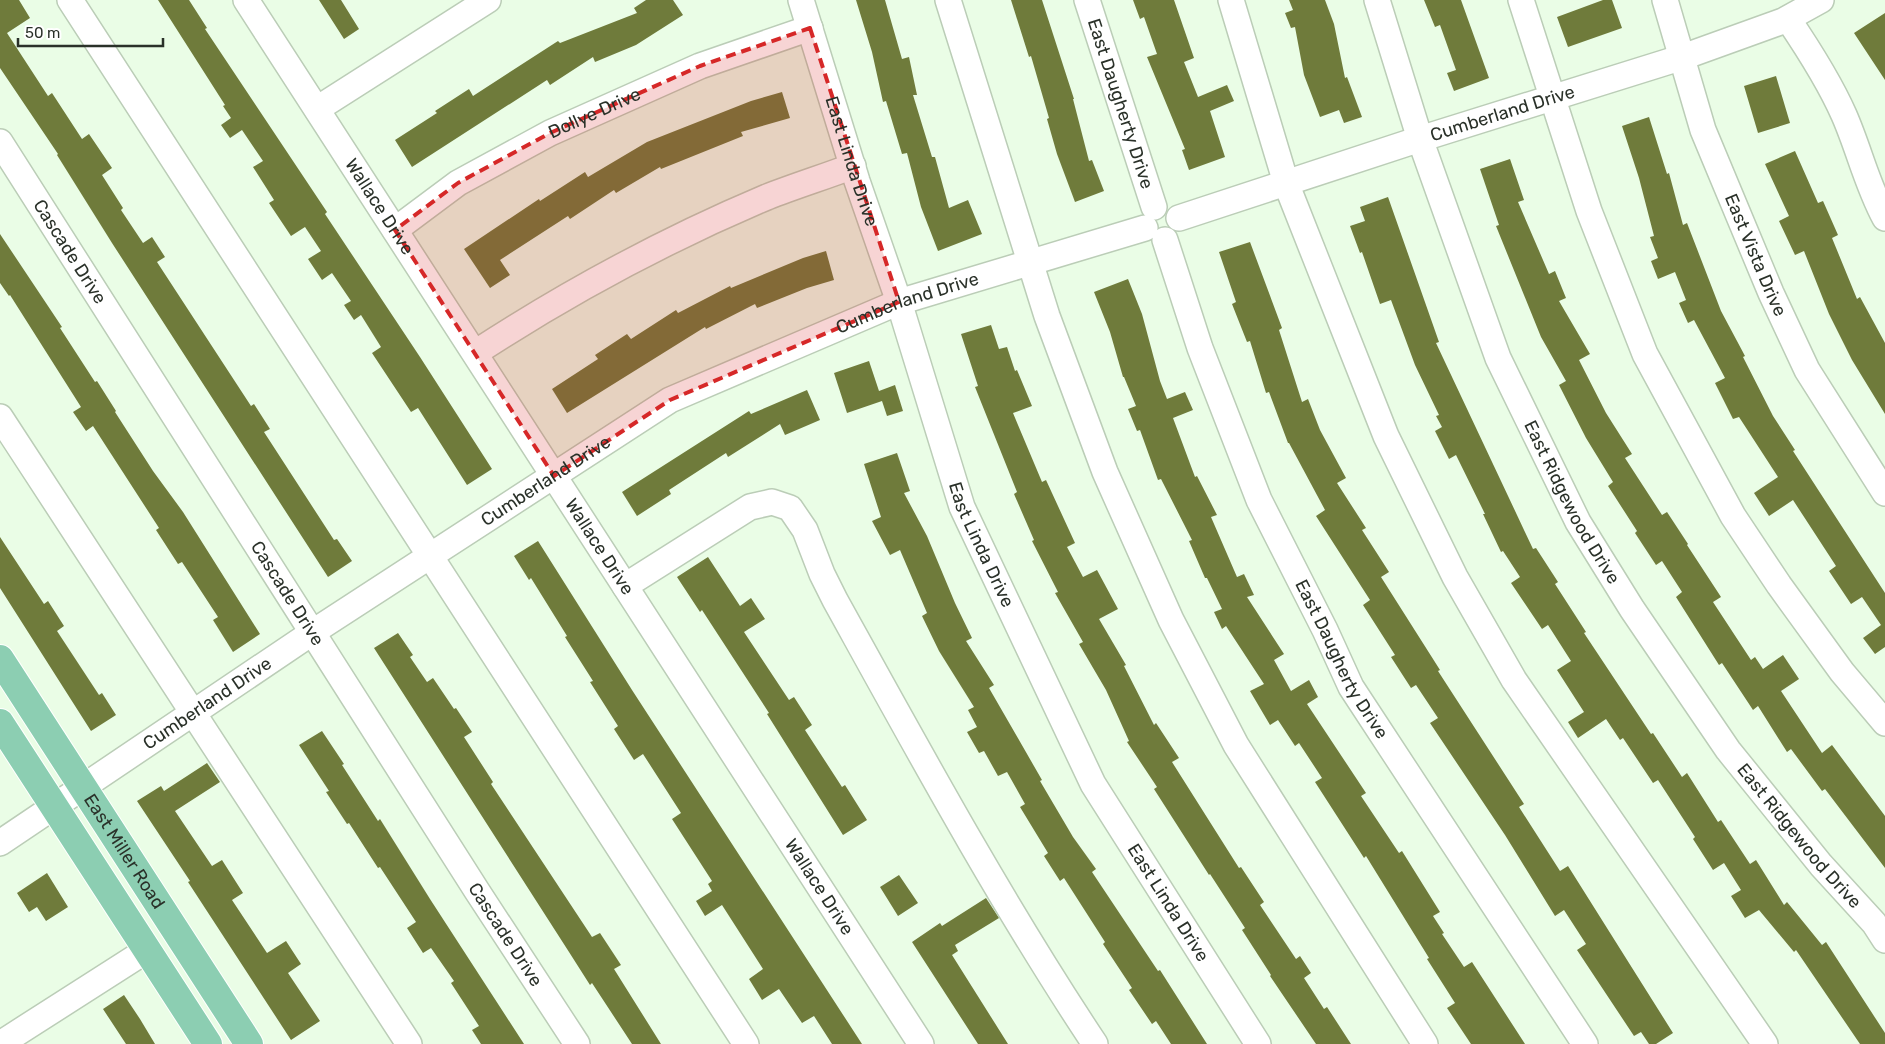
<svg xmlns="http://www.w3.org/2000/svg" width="1885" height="1044" font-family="Rubik,sans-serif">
  <rect width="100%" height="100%" fill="#eafde6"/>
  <!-- building -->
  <path fill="#6f7b3b" d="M 0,0 L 19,0 L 30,18 L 7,33 L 48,96 L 52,93 L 82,139 L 89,134 L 112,168 L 102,175 L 123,208 L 121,210 L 143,243 L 152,237 L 165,257 L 157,262 L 251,406 L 254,404 L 270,429 L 264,432 L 334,540 L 337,539 L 352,561 L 328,577 L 112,243 L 57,155 L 58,154 L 0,68 Z
    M 158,0 L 189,0 L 207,28 L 205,29 L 327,212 L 325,214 L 420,357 L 492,469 L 467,485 L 418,408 L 411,412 L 372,353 L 381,347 L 361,315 L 354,320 L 344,305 L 351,301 L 332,273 L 322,280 L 308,259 L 321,251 L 305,227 L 291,236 L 269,203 L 274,200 L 253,167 L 263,161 L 242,130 L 230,138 L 221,125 L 231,118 L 223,106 L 225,105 Z
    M 319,0 L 341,0 L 359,29 L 344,39 Z
    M 646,0 L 673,0 L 683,15 L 636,45 L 595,62 L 593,57 L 550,85 L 547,80 L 412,167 L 395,140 L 437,113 L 435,111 L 469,89 L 473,96 L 558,41 L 560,43 L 637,13 L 634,8 Z
    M 856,0 L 885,0 L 902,59 L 909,57 L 917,95 L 913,95 L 932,157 L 935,157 L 949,208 L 968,200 L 982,234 L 938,251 L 921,207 L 907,153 L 902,154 L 886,101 L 883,102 L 872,52 Z
    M 1011,0 L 1042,0 L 1074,99 L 1073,99 L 1089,161 L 1092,160 L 1104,191 L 1075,202 L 1057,154 L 1047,119 L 1049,118 L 1031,56 L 1029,57 Z
    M 1133,0 L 1174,0 L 1194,58 L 1184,62 L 1198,97 L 1227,85 L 1234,101 L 1210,111 L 1225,157 L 1189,170 L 1182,150 L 1185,149 L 1147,57 L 1157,54 L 1144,17 L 1140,19 Z
    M 1289,0 L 1325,0 L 1334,24 L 1345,78 L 1347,77 L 1362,117 L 1344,123 L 1339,110 L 1320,117 L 1304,75 L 1295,27 L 1291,28 L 1285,13 L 1293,10 Z
    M 1424,0 L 1461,0 L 1489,78 L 1454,91 L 1447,73 L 1456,70 L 1440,25 L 1435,27 Z
    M 1603,0 L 1612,0 L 1622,28 L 1568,47 L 1557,17 Z
    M 1885,13 L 1885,80 L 1854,33 Z
    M 1776,76 L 1790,123 L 1758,133 L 1744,86 Z
    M 782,92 L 790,118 L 741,132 L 743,136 L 661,169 L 660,167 L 616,193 L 614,190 L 570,219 L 568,216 L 500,260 L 510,275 L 490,288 L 464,249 L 539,199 L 540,201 L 585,172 L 588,177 L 647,142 L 751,101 Z
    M 1649,117 L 1667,174 L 1669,173 L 1683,225 L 1687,223 L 1721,311 L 1745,356 L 1743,357 L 1773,416 L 1795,450 L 1793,451 L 1885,593 L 1885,647 L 1875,654 L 1863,638 L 1881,625 L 1862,597 L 1851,604 L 1829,571 L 1836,566 L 1793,500 L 1769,516 L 1754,493 L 1778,477 L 1739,417 L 1733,419 L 1715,383 L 1725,378 L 1694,320 L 1688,323 L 1679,303 L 1686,300 L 1675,272 L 1658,279 L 1651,261 L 1658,258 L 1650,237 L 1654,236 L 1639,178 L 1622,126 Z
    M 1795,151 L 1818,203 L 1823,201 L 1838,235 L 1832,238 L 1857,299 L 1860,297 L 1885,343 L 1885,414 L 1852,360 L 1829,314 L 1804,251 L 1795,255 L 1779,221 L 1789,216 L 1765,164 Z
    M 1510,159 L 1524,200 L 1518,202 L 1549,274 L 1555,271 L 1566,298 L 1559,301 L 1590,354 L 1579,360 L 1606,413 L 1632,454 L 1625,458 L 1662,515 L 1667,512 L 1688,544 L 1687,545 L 1721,597 L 1713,602 L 1751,660 L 1755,657 L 1763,669 L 1783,655 L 1799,679 L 1781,691 L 1822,753 L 1832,745 L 1885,816 L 1885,868 L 1825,789 L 1822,791 L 1791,749 L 1787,752 L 1758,706 L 1753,710 L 1722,663 L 1719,665 L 1676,597 L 1682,592 L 1662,561 L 1656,565 L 1635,533 L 1637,531 L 1608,486 L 1613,482 L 1586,438 L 1559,385 L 1566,381 L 1541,337 L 1496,226 L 1499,225 L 1480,169 Z
    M 1388,197 L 1439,342 L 1436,343 L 1533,549 L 1536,548 L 1558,582 L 1555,584 L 1586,632 L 1584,633 L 1651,734 L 1653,733 L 1682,777 L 1687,773 L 1718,822 L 1721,820 L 1750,864 L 1756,860 L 1784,905 L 1787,902 L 1822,945 L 1826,942 L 1885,1033 L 1885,1044 L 1860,1044 L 1796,950 L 1794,952 L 1759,910 L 1745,918 L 1731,896 L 1741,890 L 1724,863 L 1713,870 L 1693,839 L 1695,837 L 1658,780 L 1653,783 L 1623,738 L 1620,740 L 1606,719 L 1578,738 L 1568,722 L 1584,712 L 1557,670 L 1571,661 L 1548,625 L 1542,629 L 1511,583 L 1520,577 L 1503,551 L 1501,552 L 1483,514 L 1485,514 L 1456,455 L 1449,459 L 1435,431 L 1442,427 L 1436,416 L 1439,415 L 1415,365 L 1391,300 L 1380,304 L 1362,252 L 1360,253 L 1350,226 L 1365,221 L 1360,207 Z
    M 0,234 L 62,327 L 60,328 L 95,382 L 97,381 L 116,411 L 115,412 L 153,471 L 183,512 L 260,634 L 233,652 L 213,620 L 218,617 L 182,562 L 178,564 L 156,530 L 159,528 L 93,426 L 86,431 L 73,412 L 81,407 L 10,295 L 9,296 L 0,283 Z
    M 1250,242 L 1282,328 L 1279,330 L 1302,402 L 1308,399 L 1320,430 L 1346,478 L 1337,483 L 1366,528 L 1362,530 L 1389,572 L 1381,577 L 1440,670 L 1438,671 L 1524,804 L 1519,807 L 1560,871 L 1568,866 L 1673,1033 L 1656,1044 L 1649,1044 L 1641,1032 L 1634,1036 L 1577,950 L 1586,944 L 1564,910 L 1555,916 L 1505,835 L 1430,723 L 1438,718 L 1416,685 L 1411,688 L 1391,657 L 1395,655 L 1363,605 L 1370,600 L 1316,516 L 1325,510 L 1289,443 L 1288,443 L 1269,392 L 1266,393 L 1250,341 L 1247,342 L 1232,304 L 1236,302 L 1219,252 Z
    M 826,251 L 834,280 L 807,288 L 757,308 L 755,304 L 706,329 L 705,327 L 567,413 L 552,389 L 598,359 L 595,355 L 627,334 L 631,339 L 676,310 L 678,313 L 730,286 L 731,288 L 803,258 Z
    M 1128,279 L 1142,314 L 1160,381 L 1167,399 L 1185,392 L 1193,410 L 1173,418 L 1195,477 L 1197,476 L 1217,515 L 1211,517 L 1237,577 L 1244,574 L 1254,595 L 1247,597 L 1284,654 L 1274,660 L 1291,691 L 1309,680 L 1318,697 L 1307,704 L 1366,793 L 1361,796 L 1399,853 L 1402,851 L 1440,912 L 1433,916 L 1444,933 L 1442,934 L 1464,967 L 1472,962 L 1525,1044 L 1471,1044 L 1447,1008 L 1455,1003 L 1427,959 L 1429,958 L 1366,856 L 1364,858 L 1315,782 L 1322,778 L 1299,743 L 1295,746 L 1278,720 L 1270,725 L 1250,691 L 1264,684 L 1226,626 L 1222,629 L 1214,612 L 1222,609 L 1207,578 L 1205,578 L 1189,541 L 1192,540 L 1161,479 L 1158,480 L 1140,430 L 1137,431 L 1128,409 L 1136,406 L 1124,377 L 1123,377 L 1110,332 L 1094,292 Z
    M 991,325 L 999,349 L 1007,347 L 1015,371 L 1017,370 L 1032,406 L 1013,413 L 1042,482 L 1046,480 L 1075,543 L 1067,547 L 1083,577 L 1097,570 L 1118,609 L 1099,619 L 1126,665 L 1124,666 L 1154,725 L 1156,723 L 1179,758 L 1172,762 L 1239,868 L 1241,867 L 1264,902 L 1260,905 L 1296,959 L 1300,956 L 1311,973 L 1304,978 L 1324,1009 L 1327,1007 L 1351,1044 L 1316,1044 L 1270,976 L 1271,975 L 1242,930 L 1245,928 L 1210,874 L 1209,875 L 1154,789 L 1157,787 L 1127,742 L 1129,741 L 1106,690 L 1079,644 L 1083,642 L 1055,593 L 1058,592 L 1032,541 L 1034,540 L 1014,494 L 1017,492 L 975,387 L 978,386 L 961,334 Z
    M 869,361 L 879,391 L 895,385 L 903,411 L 887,416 L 882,401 L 847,413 L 834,373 Z
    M 807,390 L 820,420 L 785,435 L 780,424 L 728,457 L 726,453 L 669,490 L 671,494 L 637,516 L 622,492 L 749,411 L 751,414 Z
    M 897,453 L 910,491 L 904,493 L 927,536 L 955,603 L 972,638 L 966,641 L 994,685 L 989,688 L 1042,780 L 1040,781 L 1073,837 L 1096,869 L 1092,872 L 1158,971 L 1160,970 L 1207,1044 L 1171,1044 L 1156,1021 L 1152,1024 L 1129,990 L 1132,988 L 1103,944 L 1105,942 L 1064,878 L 1060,881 L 1044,856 L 1048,853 L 1020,807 L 1025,804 L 1007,772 L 998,776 L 984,751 L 979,753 L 967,732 L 977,727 L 968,710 L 974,707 L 939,651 L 922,616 L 927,613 L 900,550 L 890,555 L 872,521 L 881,517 L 864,464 Z
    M 0,537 L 44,604 L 48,601 L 64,626 L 57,631 L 99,695 L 102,693 L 116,715 L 91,731 L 0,588 Z
    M 538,541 L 632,690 L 862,1044 L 832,1044 L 814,1016 L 802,1023 L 779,989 L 762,1000 L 749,979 L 763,969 L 722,905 L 705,916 L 696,901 L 712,891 L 708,884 L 712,881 L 672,819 L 681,813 L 643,754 L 634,760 L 614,729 L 618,726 L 590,682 L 593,681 L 565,637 L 567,636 L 531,578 L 529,580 L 514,556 Z
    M 708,557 L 740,606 L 751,598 L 765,619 L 744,632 L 789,700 L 794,697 L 812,725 L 805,730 L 842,787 L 845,785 L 867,820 L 843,835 L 767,714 L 769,713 L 702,610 L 700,612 L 677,577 Z
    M 398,633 L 413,655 L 410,657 L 427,682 L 433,678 L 454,709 L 456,708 L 472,732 L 464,737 L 493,782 L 491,784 L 592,937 L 600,933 L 621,965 L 614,969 L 661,1044 L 632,1044 L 592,983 L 590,985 L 569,952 L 374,648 Z
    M 322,731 L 344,764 L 342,765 L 378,821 L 380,819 L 430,899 L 524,1044 L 481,1044 L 472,1030 L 479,1026 L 451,983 L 454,981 L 431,948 L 423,953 L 407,928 L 416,922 L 380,867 L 378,868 L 349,823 L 347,824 L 326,792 L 329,791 L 299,745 Z
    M 207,763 L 220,782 L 175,811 L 212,866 L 222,860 L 243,893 L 232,900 L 267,953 L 286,941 L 301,964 L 288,973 L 320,1021 L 291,1040 L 188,882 L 190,881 L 137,801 L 161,786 L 164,791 Z
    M 47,873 L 68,907 L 46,921 L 37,907 L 29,912 L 17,893 Z
    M 899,875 L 918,903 L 898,916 L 880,887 Z
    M 986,898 L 999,918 L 955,945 L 958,951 L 952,955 L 1008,1044 L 978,1044 L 912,942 L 940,923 L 942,926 Z
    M 124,995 L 140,1019 L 155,1044 L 126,1044 L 103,1009 Z"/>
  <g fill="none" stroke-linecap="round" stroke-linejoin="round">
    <!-- minor casing -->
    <g stroke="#bbcdb7" stroke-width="28">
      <g id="minor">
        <path d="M 70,0 L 746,1044"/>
        <path id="s1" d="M 246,0 L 921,1044"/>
        <path id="s2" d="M 801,0 L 857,181 L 899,302 L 962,507 L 1093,784 L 1258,1044"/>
        <path d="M 948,0 L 1047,316 L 1105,472 L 1171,620 L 1236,745 L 1425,1044"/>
        <path id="s3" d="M 1087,0 L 1154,207"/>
        <path d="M 1231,0 L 1286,183 L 1386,436 L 1455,577 L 1514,680 L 1765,1044"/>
        <path id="s4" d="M 1377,0 L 1420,139 L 1498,358 L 1578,522 L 1632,609 L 1728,750 L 1821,865 L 1874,923 L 1885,940"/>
        <path d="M 1521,0 L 1589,211 L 1645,354 L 1733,516 L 1779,585 L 1842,672 L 1885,723"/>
        <path id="s5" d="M 1665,0 L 1703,130 L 1771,293 L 1807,370 L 1885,493"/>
        <path d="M 1788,19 C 1809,50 1829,81 1844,115 C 1859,149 1867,185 1885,218"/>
        <path d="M 317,109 L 488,0"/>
        <path id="s6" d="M 0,142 L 477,891 L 577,1044"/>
        <path id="s7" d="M 1179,218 L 1420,139 L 1683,57 L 1783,21 L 1821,0"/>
        <path id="s8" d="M 395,230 L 458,183 L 550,133 L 700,66 L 810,28"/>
        <path id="s9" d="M 1165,240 L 1200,348 L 1259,500 L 1325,630 L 1351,687 L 1585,1044"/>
        <path d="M 475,353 C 567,293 665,240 767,197 C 795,186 824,177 853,166"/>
        <path d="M 0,417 L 409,1044"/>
        <path d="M 625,586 L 750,507 L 772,502 L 790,508 L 805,530 L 822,574 L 835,600 C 918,750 1000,901 1095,1044"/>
        <path id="s10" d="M 0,843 L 313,632 L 670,400 L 899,302 L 1145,228"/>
        <path d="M 0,1044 L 147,950"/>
      </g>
    </g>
    <!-- major casing -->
    <g stroke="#fff" stroke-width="30">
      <g id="major">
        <path id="s11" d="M 0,659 L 249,1044"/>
        <path d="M 0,723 L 208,1044"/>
      </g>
    </g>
    <!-- minor -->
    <use href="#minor" stroke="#fff" stroke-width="25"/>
    <!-- major -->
    <use href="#major" stroke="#8cceb2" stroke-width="28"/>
  </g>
  <!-- marked area -->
  <path fill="#d62828" fill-opacity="0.2" stroke="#d62828" stroke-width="4" stroke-dasharray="10 6" stroke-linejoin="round" d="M 810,28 L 899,302 L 670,400 L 554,476 L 395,230 L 458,183 L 550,133 L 700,66 Z"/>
  <g text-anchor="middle" stroke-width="5" stroke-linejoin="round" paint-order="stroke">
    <!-- street labels -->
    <g font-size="18" fill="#2a3129" stroke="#fff">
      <text dy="6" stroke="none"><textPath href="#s3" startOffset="109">East Daugherty Drive</textPath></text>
      <text dy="6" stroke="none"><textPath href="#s8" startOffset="232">Dollye Drive</textPath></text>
      <text dy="6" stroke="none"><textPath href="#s7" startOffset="340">Cumberland Drive</textPath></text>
      <text dy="6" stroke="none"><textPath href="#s2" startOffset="169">East Linda Drive</textPath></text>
      <text dy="6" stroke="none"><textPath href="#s1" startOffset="246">Wallace Drive</textPath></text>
      <text dy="6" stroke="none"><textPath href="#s6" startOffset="130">Cascade Drive</textPath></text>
      <text dy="6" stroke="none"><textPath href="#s5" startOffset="271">East Vista Drive</textPath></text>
      <text dy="6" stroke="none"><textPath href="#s10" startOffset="1060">Cumberland Drive</textPath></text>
      <text dy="6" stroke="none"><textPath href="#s10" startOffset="655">Cumberland Drive</textPath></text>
      <text dy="6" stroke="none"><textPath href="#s4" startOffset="540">East Ridgewood Drive</textPath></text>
      <text dy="6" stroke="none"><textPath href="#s2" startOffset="574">East Linda Drive</textPath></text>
      <text dy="6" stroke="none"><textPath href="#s1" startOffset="651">Wallace Drive</textPath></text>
      <text dy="6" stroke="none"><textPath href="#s6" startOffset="535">Cascade Drive</textPath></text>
      <text dy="6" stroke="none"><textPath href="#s9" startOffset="456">East Daugherty Drive</textPath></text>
      <text dy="6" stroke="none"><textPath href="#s10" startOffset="250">Cumberland Drive</textPath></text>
      <text dy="6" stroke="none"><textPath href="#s4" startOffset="945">East Ridgewood Drive</textPath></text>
      <text dy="6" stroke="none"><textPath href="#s11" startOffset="229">East Miller Road</textPath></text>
      <text dy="6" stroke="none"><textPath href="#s1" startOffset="1056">Wallace Drive</textPath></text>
      <text dy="6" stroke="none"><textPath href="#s2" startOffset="979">East Linda Drive</textPath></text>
      <text dy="6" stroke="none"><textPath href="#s6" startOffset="940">Cascade Drive</textPath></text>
    </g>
  </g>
  <!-- scale -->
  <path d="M18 38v8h145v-8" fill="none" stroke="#2a3129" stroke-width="2.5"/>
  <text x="25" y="38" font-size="15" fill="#2a3129" stroke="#ffffff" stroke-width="4" paint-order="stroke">50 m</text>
</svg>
